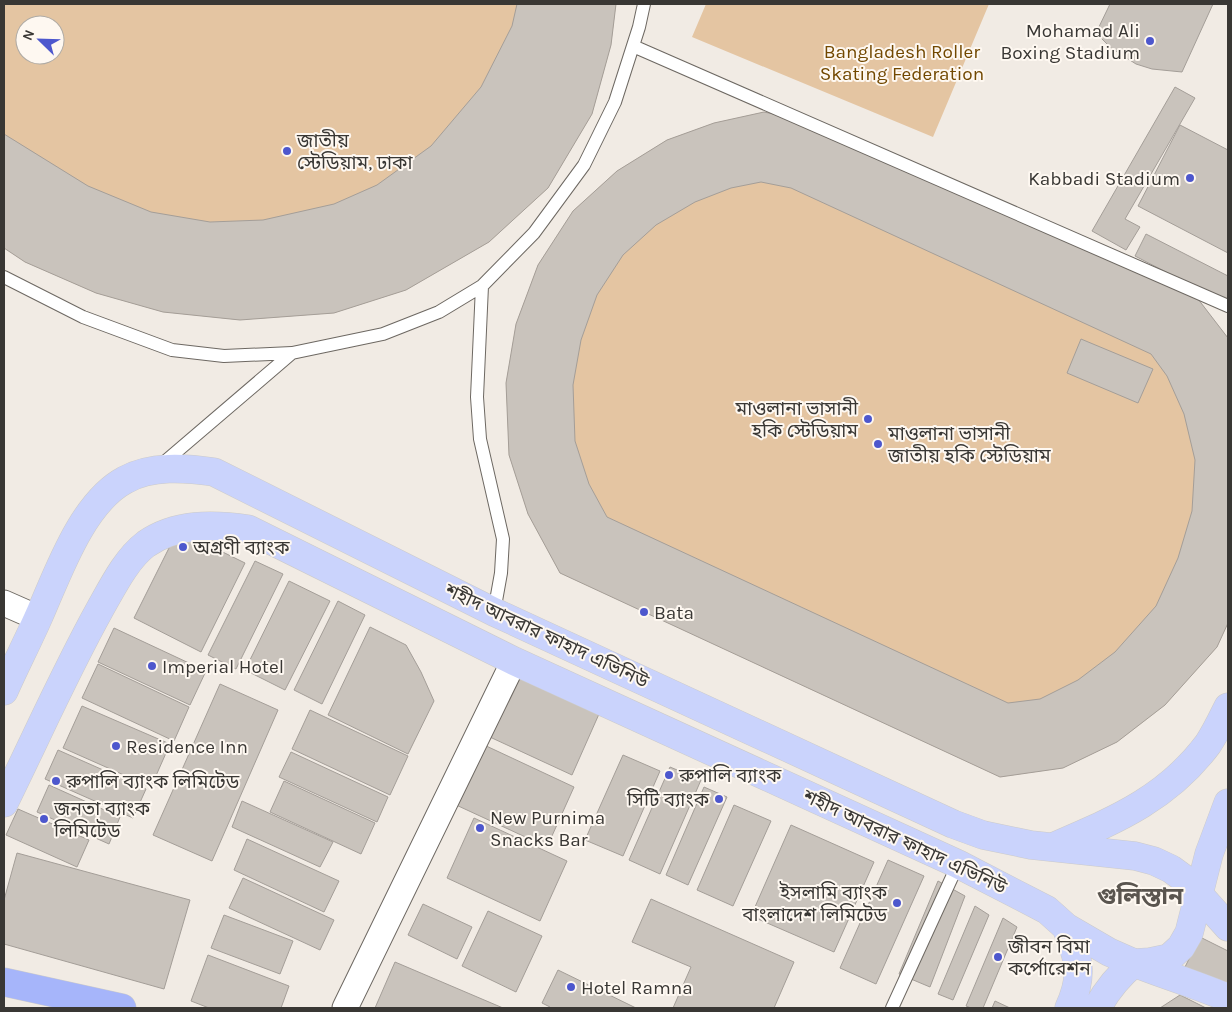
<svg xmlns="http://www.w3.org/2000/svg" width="1232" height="1012" font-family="Karla,'Noto Sans Bengali',sans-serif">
  <rect width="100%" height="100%" fill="#f1ebe4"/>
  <!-- green -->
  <path fill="#e4c5a2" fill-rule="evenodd" d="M 4,4 L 616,4 L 611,45 L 592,114 L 548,188 L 489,242 L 406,290 L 334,313 L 240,320 L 163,312 L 96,293 L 25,262 L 4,248 ZM 25,25 L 55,25 L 55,55 L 25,55 Z
    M 706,4 L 989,4 L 933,137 L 692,37 Z
    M 764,112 L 816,123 L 1198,300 L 1228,338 L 1228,623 L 1217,647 L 1165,705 L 1117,742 L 1063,768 L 1000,777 L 560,573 L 528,514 L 509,455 L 506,383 L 516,324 L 538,265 L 573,211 L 617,171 L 667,140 L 714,123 Z"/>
  <!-- building -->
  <path fill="#c9c3bc" stroke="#a49e98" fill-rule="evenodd" d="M 517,4 L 616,4 L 611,45 L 592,114 L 548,188 L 489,242 L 406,290 L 334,313 L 240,320 L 163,312 L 96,293 L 25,262 L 4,248 L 4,134 L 88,186 L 151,212 L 210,222 L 263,220 L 334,204 L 377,185 L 431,146 L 481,87 L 512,26 Z
    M 1110,4 L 1213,4 L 1182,72 L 1152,69 L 1136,64 L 1111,48 L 1096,33 Z
    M 1175,87 L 1195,98 L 1125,219 L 1140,227 L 1126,250 L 1092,231 Z
    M 764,112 L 816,123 L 1198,299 L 1228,338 L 1228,623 L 1217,647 L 1165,705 L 1117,742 L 1063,768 L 1000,777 L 560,573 L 528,514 L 509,455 L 506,383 L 516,324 L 538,265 L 573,211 L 617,171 L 667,140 L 714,123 ZM 761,182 L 791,188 L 1151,354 L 1167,376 L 1184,414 L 1195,460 L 1192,511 L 1178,558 L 1156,606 L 1115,652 L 1078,680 L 1040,699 L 1008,703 L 607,517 L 589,484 L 575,441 L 573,385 L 581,340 L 597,295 L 623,255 L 656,225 L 695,202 L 731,188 Z
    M 1180,125 L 1228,150 L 1228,253 L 1138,206 Z
    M 1146,234 L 1228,276 L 1228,304 L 1135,256 Z
    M 1081,339 L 1153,369 L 1138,403 L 1067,373 Z
    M 178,530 L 245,563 L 201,652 L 134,618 Z
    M 255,561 L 283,574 L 236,669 L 208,655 Z
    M 289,581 L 330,601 L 285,690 L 245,670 Z
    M 338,601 L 365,615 L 322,704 L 294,690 Z
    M 370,627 L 406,645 L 421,672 L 434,701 L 408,754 L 328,715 Z
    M 114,628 L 206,671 L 190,705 L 98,662 Z
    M 98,664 L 189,707 L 174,741 L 82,698 Z
    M 506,672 L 599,714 L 572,775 L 479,732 Z
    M 220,684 L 278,710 L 212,861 L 153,835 Z
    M 82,706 L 170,744 L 151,787 L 63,748 Z
    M 310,710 L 408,756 L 390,795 L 292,749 Z
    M 482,744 L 574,787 L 547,847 L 454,804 Z
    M 58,750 L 146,789 L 133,818 L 45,779 Z
    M 291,752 L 388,797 L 377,822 L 279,777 Z
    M 623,755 L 660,771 L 623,856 L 585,840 Z
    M 670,767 L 701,780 L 660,874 L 629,860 Z
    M 284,781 L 375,823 L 361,854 L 270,812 Z
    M 49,785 L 120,817 L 109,844 L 37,812 Z
    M 704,787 L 727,797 L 688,885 L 666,875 Z
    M 242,801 L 333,842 L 320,867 L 232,827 Z
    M 734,805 L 771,821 L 733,906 L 697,890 Z
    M 18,809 L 89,840 L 77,867 L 6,835 Z
    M 474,818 L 567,861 L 540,921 L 447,878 Z
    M 791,825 L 874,862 L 834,952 L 751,916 Z
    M 247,839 L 339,881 L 324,912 L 234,870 Z
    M 17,853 L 190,900 L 164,989 L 4,944 L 4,900 Z
    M 888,860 L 924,876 L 876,984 L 840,968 Z
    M 243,878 L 334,920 L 320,950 L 229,908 Z
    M 938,881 L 965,896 L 930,987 L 899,974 Z
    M 651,899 L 794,962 L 774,1008 L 673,1008 L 691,967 L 632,942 Z
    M 423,904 L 472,927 L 457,959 L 408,935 Z
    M 975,906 L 989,915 L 953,1000 L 938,994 Z
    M 488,911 L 542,936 L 516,992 L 462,966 Z
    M 224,915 L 293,941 L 280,974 L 211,948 Z
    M 1003,918 L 1017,927 L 983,1008 L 971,1008 L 966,1006 Z
    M 1200,937 L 1228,951 L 1228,988 L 1185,967 Z
    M 208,955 L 289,986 L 281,1008 L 209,1008 L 191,1001 Z
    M 395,962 L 503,1008 L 375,1008 Z
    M 558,970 L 636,1008 L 549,1008 L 550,1007 L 542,1003 Z
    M 1180,995 L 1206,1008 L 1160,1008 Z
    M 995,1001 L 1010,1008 L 992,1008 Z"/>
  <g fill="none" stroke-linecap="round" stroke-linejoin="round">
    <!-- lane casing -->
    <g stroke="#6d6862" stroke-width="14">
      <path id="lane" d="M 633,46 L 1228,306
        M 4,277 L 83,317 L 172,350 L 224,356 L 292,353
        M 482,286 L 477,397 L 480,439 L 503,539 L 501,573 L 494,612
        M 161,465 L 292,353 L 383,334 L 439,312 L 482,286 L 534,233 L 584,165 L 615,102 L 639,27 L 644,4
        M 892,1008 L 958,864"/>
    </g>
    <!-- street casing -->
    <g stroke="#6d6862" stroke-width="27">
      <path id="street" d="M 4,603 L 38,618
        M 345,1008 L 514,661"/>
    </g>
    <!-- primary casing -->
    <g stroke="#cccbca" stroke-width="29">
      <path id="primary" d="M 4,691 C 15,666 28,641 39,616 C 58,573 82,503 125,480 C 151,465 186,468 214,472 L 494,612 L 953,824 L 983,835 L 1031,845 L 1135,856 L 1154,861 L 1171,869 L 1186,880 L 1228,927
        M 4,803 C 36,738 65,672 100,609 C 112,588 126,559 146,544 C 176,523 213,524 248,529 L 514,661 L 958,864 L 1047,910 L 1066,927 L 1109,952 L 1134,963 L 1150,962 L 1169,958 L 1181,947 L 1189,933 L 1209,854 L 1228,803
        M 1055,846 C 1115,820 1167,799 1208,744 C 1216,732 1222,719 1228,707
        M 1066,927 C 1079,960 1084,975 1069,1008
        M 1097,1008 C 1107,990 1118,976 1134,963 C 1165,975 1197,985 1228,998"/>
    </g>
    <!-- highway casing -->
    <g stroke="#cccbca" stroke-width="29">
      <path id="highway" d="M 4,982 L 122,1008"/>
    </g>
    <!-- lane -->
    <use href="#lane" stroke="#fff" stroke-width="12"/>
    <!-- street -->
    <use href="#street" stroke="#fff" stroke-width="25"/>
    <!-- primary -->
    <use href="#primary" stroke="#cad3fc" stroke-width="28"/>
    <!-- highway -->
    <use href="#highway" stroke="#a6b5fa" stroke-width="28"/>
  </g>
  <!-- markers -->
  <g fill="#4d57cd" stroke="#fef8f1" stroke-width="2">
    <circle cx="1150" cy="41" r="5"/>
    <circle cx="287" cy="151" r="5"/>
    <circle cx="1190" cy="178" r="5"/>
    <circle cx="868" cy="419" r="5"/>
    <circle cx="878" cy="444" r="5"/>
    <circle cx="183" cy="547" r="5"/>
    <circle cx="644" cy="612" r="5"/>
    <circle cx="152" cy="666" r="5"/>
    <circle cx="116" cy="746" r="5"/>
    <circle cx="669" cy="775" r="5"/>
    <circle cx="56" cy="781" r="5"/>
    <circle cx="719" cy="799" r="5"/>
    <circle cx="44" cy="819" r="5"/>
    <circle cx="480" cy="828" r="5"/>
    <circle cx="897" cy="903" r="5"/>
    <circle cx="998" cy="957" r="5"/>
    <circle cx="571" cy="987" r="5"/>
  </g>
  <g text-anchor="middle" stroke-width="4" stroke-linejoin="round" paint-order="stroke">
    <!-- poi labels -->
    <g font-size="19" fill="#393734" stroke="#fef8f1" text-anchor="start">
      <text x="1140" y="37" text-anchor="end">Mohamad Ali<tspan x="1140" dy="22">Boxing Stadium</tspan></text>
      <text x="297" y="147">জাতীয়<tspan x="297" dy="22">স্টেডিয়াম, ঢাকা</tspan></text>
      <text x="1180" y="185" text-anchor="end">Kabbadi Stadium</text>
      <text x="858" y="415" text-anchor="end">মাওলানা ভাসানী<tspan x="858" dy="22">হকি স্টেডিয়াম</tspan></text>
      <text x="888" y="440">মাওলানা ভাসানী<tspan x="888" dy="22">জাতীয় হকি স্টেডিয়াম</tspan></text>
      <text x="193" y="554">অগ্রণী ব্যাংক</text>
      <text x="654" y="619">Bata</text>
      <text x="162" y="673">Imperial Hotel</text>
      <text x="126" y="753">Residence Inn</text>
      <text x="679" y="782">রুপালি ব্যাংক</text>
      <text x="66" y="788">রুপালি ব্যাংক লিমিটেড</text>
      <text x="709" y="806" text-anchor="end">সিটি ব্যাংক</text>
      <text x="54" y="815">জনতা ব্যাংক<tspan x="54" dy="22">লিমিটেড</tspan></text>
      <text x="490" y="824">New Purnima<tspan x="490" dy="22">Snacks Bar</tspan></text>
      <text x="887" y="899" text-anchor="end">ইসলামি ব্যাংক<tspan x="887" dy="22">বাংলাদেশ লিমিটেড</tspan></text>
      <text x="1008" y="953">জীবন বিমা<tspan x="1008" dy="22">কর্পোরেশন</tspan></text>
      <text x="581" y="994">Hotel Ramna</text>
    </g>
    <!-- park labels -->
    <g font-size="19" fill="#724800" stroke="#fef8f1">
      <text x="902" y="58">Bangladesh Roller<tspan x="902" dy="22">Skating Federation</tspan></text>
    </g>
    <!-- street labels -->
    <g font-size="19" fill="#393734" stroke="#fef8f1">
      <text transform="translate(547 635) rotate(25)" y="7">শহীদ আবরার ফাহাদ এভিনিউ</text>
      <text transform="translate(905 841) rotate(25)" y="7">শহীদ আবরার ফাহাদ এভিনিউ</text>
    </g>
    <!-- district labels -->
    <g font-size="24" font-weight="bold" fill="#5a554f" stroke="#fef8f1">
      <text x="1140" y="904">গুলিস্তান</text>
    </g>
  </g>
  <!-- border -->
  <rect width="1232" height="1012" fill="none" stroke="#393734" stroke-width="10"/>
  <!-- north arrow -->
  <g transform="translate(40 40) rotate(293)"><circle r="24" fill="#fef8f1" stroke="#afaba5"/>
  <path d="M0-4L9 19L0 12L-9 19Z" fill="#4d57cd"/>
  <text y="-8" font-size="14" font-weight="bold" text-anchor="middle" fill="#393734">N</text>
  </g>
</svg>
